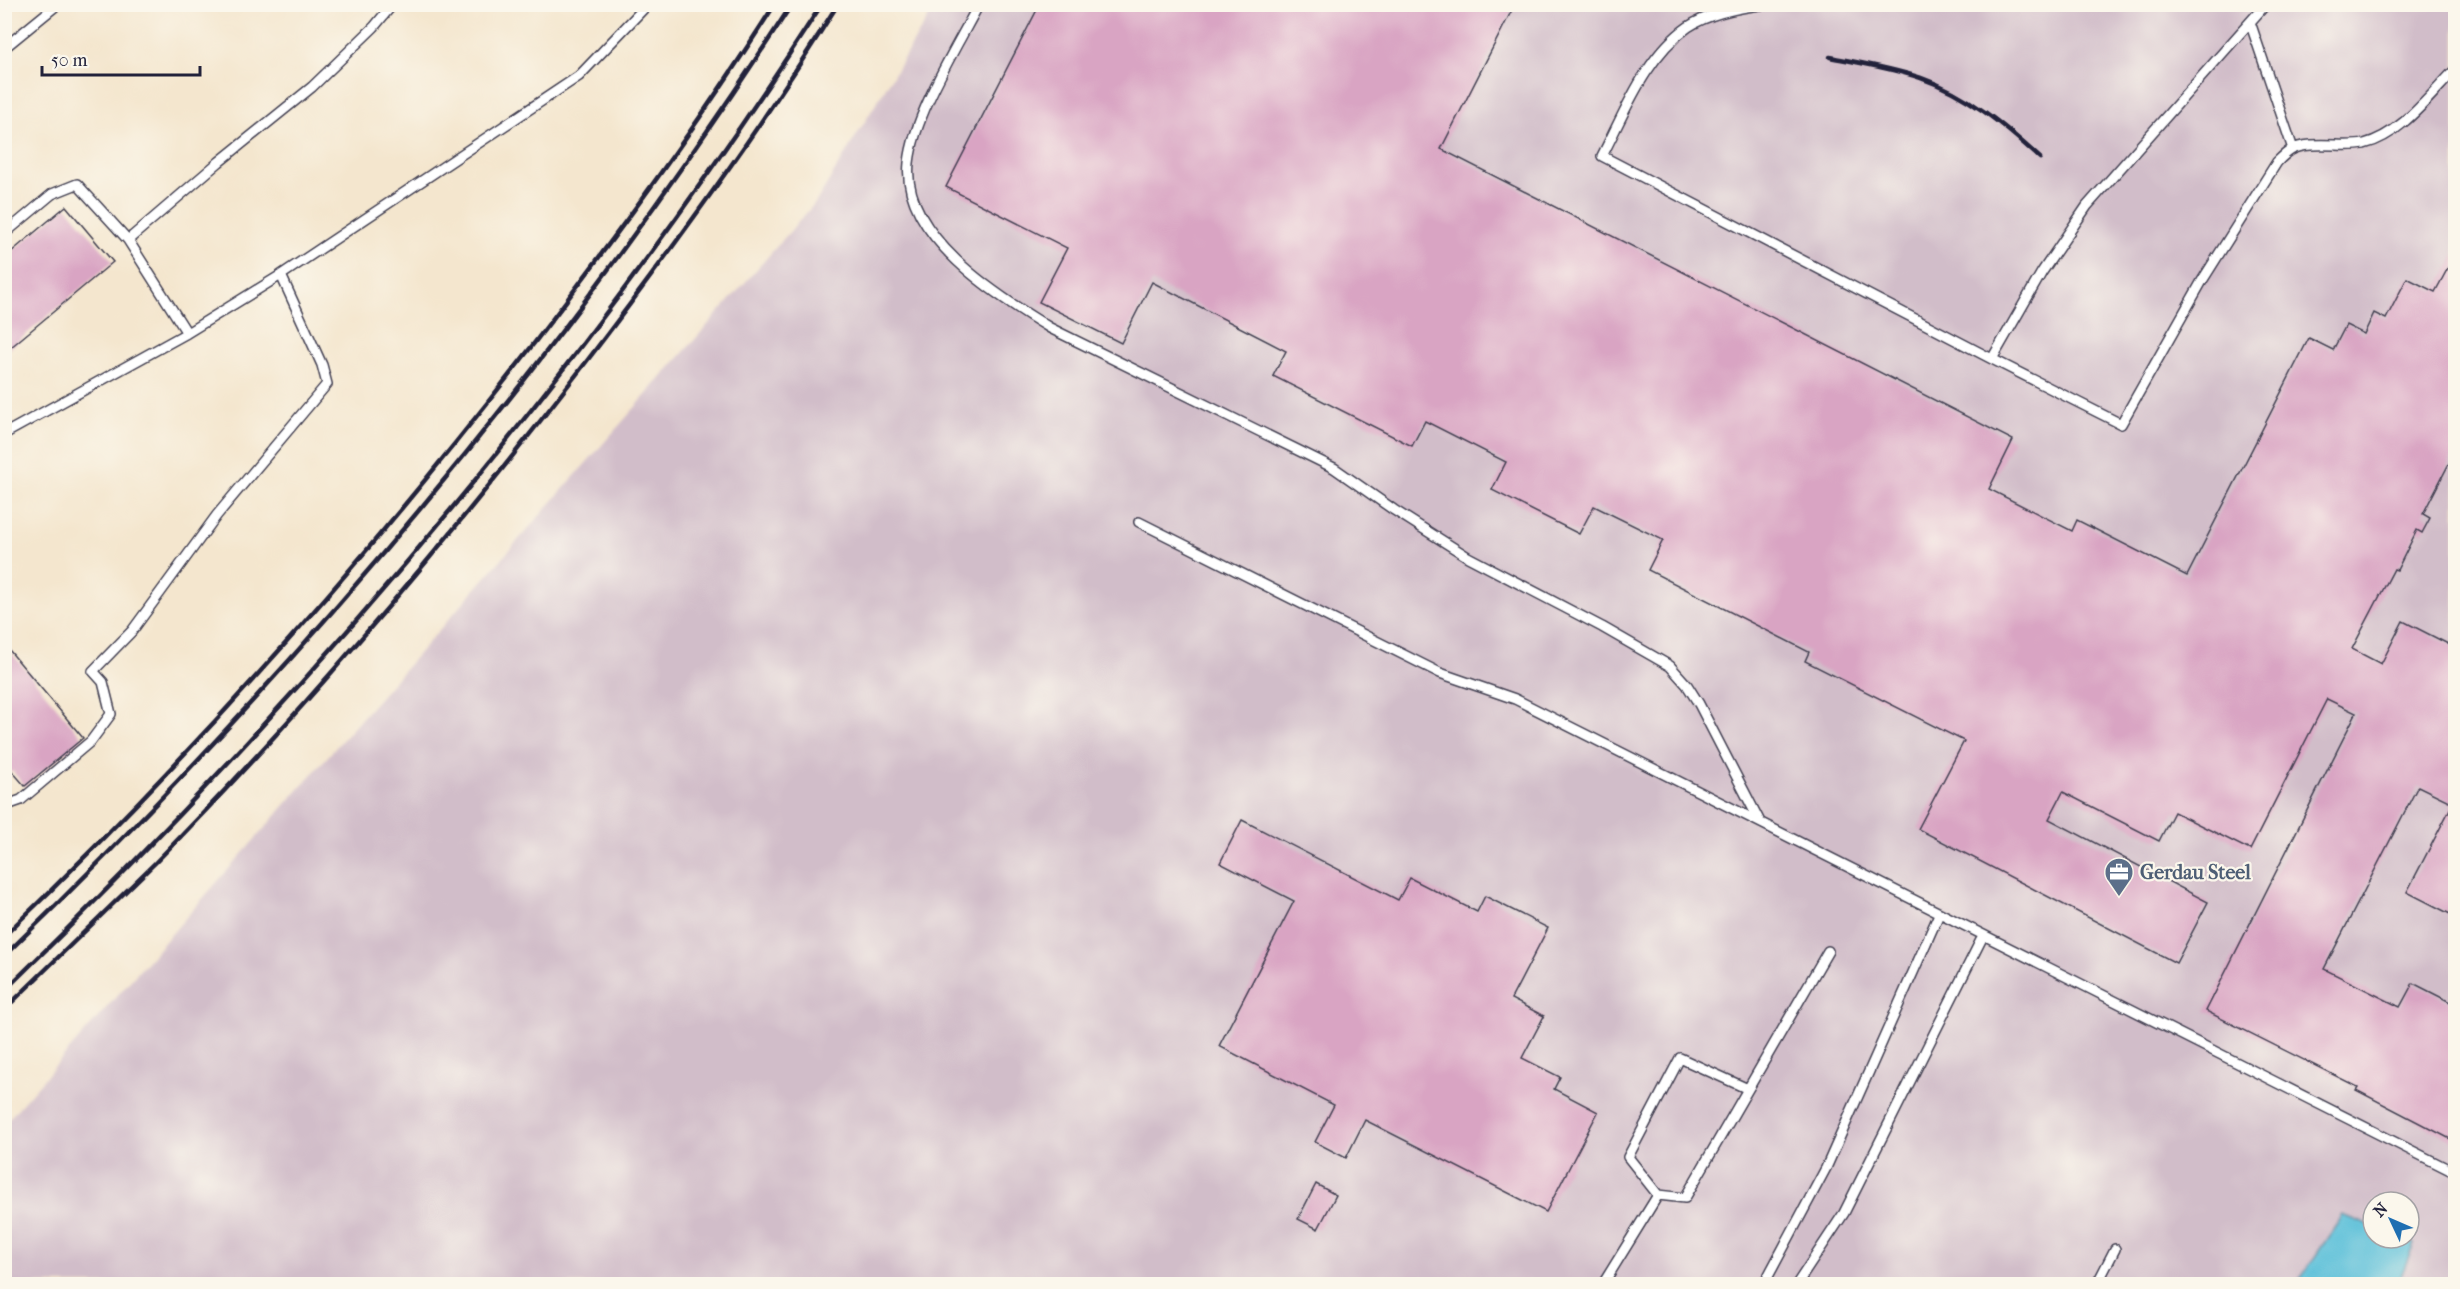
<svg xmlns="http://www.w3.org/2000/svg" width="2460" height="1289" font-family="'IM FELL French Canon',serif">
  <rect width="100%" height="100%" fill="#fbf7ec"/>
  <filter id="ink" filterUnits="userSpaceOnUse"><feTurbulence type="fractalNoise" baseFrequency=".0167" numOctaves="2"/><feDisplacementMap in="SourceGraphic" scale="12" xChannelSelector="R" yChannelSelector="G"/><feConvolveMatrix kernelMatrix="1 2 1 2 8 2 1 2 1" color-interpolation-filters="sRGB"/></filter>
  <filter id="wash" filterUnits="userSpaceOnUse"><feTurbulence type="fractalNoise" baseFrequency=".008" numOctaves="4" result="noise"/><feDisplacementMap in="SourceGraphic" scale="24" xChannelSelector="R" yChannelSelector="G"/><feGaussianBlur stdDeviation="1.35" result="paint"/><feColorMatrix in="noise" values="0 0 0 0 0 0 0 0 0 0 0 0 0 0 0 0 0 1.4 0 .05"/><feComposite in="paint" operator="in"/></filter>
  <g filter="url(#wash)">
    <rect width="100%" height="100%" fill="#f4e6ce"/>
    <!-- industrial -->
    <path fill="#d1bdc9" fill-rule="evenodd" d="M 936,5 L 2455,5 L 2455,1284 L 5,1284 L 5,1123 L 816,202 ZM 2373,1202 L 2409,1202 L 2409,1238 L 2373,1238 Z"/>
    <!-- water -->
    <path fill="#5bc0d9" stroke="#3e718a" stroke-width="1.5" d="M 2343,1215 L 2373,1227 L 2373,1238 L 2401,1238 L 2414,1243 L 2398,1284 L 2288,1284 L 2298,1282 Z"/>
    <g id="blocks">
      <!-- building -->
      <path fill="#d9a4c3" d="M 1040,4 L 1515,4 L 1441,149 L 2013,440 L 1989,489 L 2072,531 L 2077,520 L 2187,576 L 2309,338 L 2333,350 L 2346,325 L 2364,334 L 2374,313 L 2386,319 L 2407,278 L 2435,292 L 2456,253 L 2456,450 L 2423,514 L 2430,518 L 2422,533 L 2417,530 L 2397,570 L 2394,569 L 2352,649 L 2381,664 L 2403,621 L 2456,648 L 2456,917 L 2407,892 L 2453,803 L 2418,786 L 2324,969 L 2400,1007 L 2413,983 L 2456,1005 L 2456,1142 L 2356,1090 L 2358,1087 L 2206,1011 L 2356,713 L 2327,699 L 2250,850 L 2174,812 L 2159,841 L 2063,792 L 2049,819 L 2208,902 L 2176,963 L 1918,829 L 1964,741 L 1805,661 L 1809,652 L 1648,570 L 1663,540 L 1594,506 L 1579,534 L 1492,490 L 1506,462 L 1425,421 L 1412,446 L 1273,376 L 1286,351 L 1152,282 L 1121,343 L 1039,302 L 1067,248 L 946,187 Z
        M 66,206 L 113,262 L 4,353 L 4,258 Z
        M 4,644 L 83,738 L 25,786 L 12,771 L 4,777 Z
        M 1242,820 L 1398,900 L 1410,878 L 1477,912 L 1485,896 L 1548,928 L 1511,999 L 1544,1016 L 1522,1058 L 1560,1077 L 1554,1089 L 1598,1112 L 1546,1212 L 1365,1120 L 1346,1158 L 1315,1142 L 1334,1105 L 1219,1046 L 1294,901 L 1220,863 Z
        M 1316,1184 L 1336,1195 L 1318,1229 L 1298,1219 Z"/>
    </g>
  </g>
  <g filter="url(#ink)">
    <use href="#blocks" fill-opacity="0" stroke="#423f51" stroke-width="1.5"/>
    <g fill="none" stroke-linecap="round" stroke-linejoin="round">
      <!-- service casing -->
      <g stroke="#423f51" stroke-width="12">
        <path id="service" d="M 979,4 C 956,48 914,115 909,163 C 901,235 997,296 1050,328 L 1334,468 L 1394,510 L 1468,557 L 1602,627 L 1670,666 L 1687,685 L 1699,704 L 1759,820
          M 1767,4 C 1741,7 1709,13 1688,27 C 1645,57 1625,112 1602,156 L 1992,359 L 2042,272 L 2087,206 L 2266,4
          M 2250,22 L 2293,149
          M 4,48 L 58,4
          M 4,234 L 52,194 L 77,184 L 128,240 L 187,333
          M 128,240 L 219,162 L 312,87 L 374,27 L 393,4
          M 1992,359 L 2121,424 L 2202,281 L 2277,162 C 2281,158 2286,153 2291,150 C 2308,140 2345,148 2364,144 C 2401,135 2430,95 2456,69
          M 4,434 L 187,333 L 281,275 L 579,76 L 648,4
          M 1139,522 L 1440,673 L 1515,699 L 2456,1173
          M 4,806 L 21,800 L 91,741 L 111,714 L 103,682 L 93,671 L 132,631 L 217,515 L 327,384 L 322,365 L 281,275
          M 1658,1195 L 1628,1157 L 1680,1058 L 1748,1089
          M 1603,1284 L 1658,1195 L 1685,1198 L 1828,951
          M 1764,1284 L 1826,1168 L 1939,914
          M 1797,1284 L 1844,1213 L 1983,936
          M 2097,1284 L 2115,1249"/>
      </g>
      <!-- service -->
      <use href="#service" stroke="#fff" stroke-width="9"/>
      <!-- rail -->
      <path stroke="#22223b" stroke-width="4.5" d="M 1830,57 C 1860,63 1891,68 1921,78 C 1967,94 2004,125 2040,158
        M 4,936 C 196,752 373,552 535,342 C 619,232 701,121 775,4
        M 4,956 C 301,669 568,351 792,4
        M 4,991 C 312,693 589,365 822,4
        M 4,1010 C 55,961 105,912 155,863 C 307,708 448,541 580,370 C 671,251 759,131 838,4"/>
    </g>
  </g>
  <!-- icons -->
  <defs>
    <g id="office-pin" transform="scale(1.5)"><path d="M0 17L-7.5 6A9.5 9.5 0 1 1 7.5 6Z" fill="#5c6f8a" stroke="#fbf7ec"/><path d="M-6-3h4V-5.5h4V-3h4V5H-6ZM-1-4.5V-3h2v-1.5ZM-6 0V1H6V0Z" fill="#fff"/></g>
  </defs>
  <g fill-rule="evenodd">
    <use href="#office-pin" x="2119" y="872"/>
  </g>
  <g text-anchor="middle" stroke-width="4.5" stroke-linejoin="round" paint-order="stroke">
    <!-- service labels -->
    <g font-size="20" font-weight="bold" fill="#4e5e75" stroke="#fbf7ec" text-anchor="start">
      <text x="2140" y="879">Gerdau Steel</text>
    </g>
  </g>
  <!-- margin -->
  <rect width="2460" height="1289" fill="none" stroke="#fbf7ec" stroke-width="24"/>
  <!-- north arrow -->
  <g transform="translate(2391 1220) rotate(314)"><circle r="28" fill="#fbf7ec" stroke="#a4a2a5" stroke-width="1.5"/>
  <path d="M0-4.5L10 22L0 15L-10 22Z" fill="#1f6fb2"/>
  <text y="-9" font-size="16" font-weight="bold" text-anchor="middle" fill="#22223b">N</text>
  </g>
  <!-- scale -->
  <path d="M42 66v9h158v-9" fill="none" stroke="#22223b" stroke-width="3"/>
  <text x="51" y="66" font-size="18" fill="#22223b" stroke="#fbf7ec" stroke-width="4.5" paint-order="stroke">50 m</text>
</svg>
